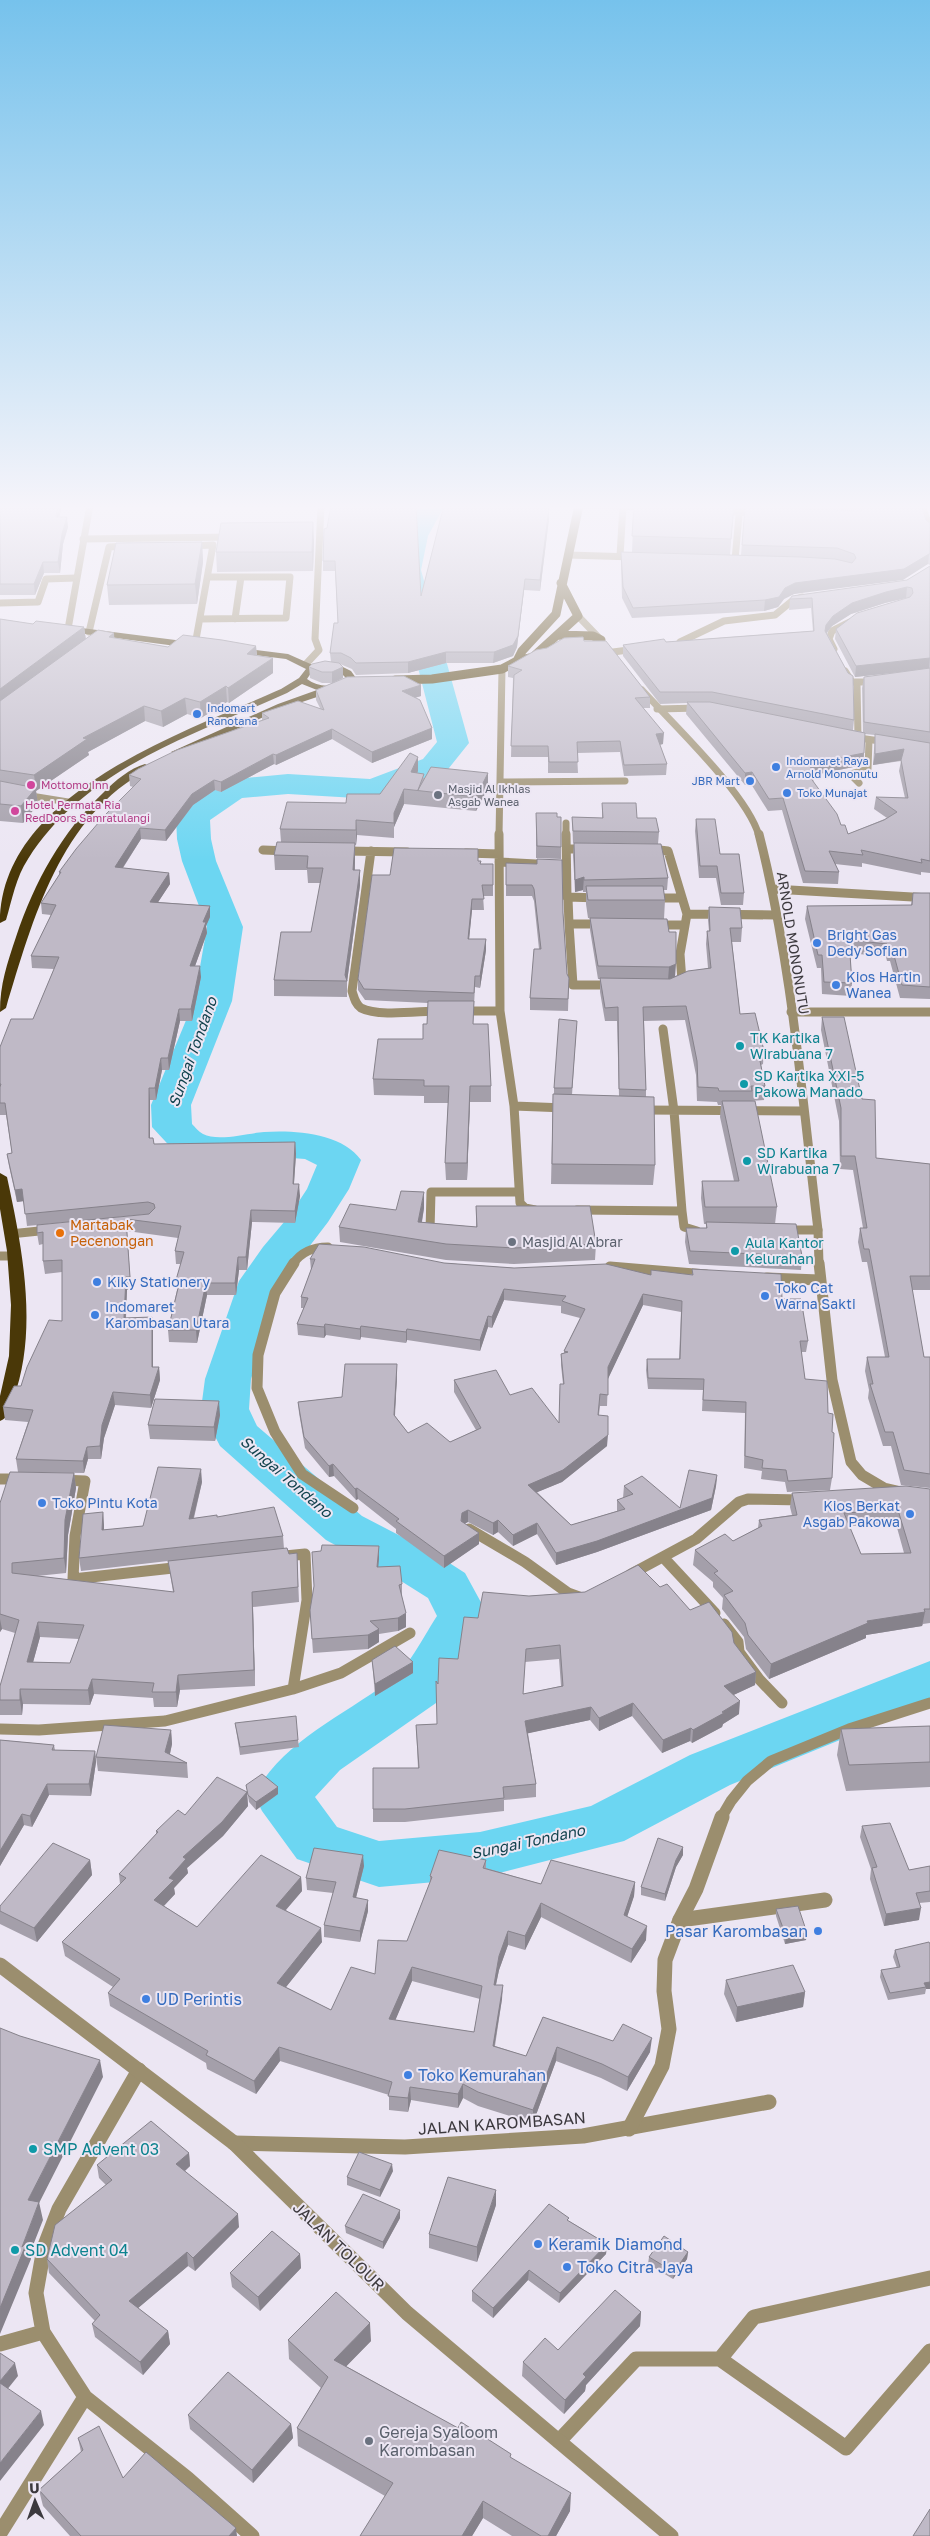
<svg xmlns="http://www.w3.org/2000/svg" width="930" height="2536" font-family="'Golos Text',sans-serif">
  <rect width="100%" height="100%" fill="#ece6f3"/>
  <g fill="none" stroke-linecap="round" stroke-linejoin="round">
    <!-- river -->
    <path fill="#6cd6f2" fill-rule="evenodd" d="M 419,505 L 445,505 L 428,536 L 421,570 L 469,743 L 445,773 L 373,799 L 288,794 L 242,798 L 210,820 L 211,839 L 216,861 L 243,927 L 232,1001 L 191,1105 L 192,1124 C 195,1127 199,1132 203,1134 C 218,1142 248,1133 264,1132 C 295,1130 342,1133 361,1160 L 349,1189 L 328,1222 L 283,1281 L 251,1379 L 249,1409 L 257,1426 L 362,1516 L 437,1555 L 465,1573 L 489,1617 L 436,1703 L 340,1770 L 315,1797 L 337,1827 L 379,1841 L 480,1832 L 591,1806 L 690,1755 L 930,1661 L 930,1703 L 730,1785 L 624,1841 L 480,1878 L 379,1887 L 297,1859 L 262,1811 L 254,1795 C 284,1739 348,1714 396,1676 C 408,1667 427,1631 437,1616 L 428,1598 L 401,1581 L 326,1540 L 220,1446 L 201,1409 L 205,1379 L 239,1281 L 263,1247 L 290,1215 L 307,1189 L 317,1165 L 305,1159 L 265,1156 L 227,1161 L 192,1158 L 178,1155 L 152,1127 L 151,1105 L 194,1001 L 207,927 L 182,861 L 177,839 L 176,816 L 181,809 L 222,782 L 234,779 L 288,774 L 370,779 L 423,759 L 437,742 L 393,570 L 401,536 Z"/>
    <!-- service-far2 -->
    <path stroke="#9b8e6e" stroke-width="7" d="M 188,546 L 213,545 L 195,645
      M 620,556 L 623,506
      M 0,603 L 38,602 L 46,579 L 76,578
      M 200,619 L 286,618 L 290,577 L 208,577
      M 235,619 L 241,577
      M 89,632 L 109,547 L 129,546"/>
    <!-- service-far1 -->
    <path stroke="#9b8e6e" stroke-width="9" d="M 430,1231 L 431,1192 L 518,1192
      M 10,1234 L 49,1230"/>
    <!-- service -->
    <path stroke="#9b8e6e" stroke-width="15" d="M 680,1920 L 825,1900
      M 234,2143 L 405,2147 L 583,2136 L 769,2102
      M 720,2359 L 754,2317 L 930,2278
      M 559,2441 L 636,2359 L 720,2359 L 846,2448 L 930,2351"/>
    <!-- minor-far3 -->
    <path stroke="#9b8e6e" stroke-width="7" d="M 579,505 L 647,507
      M 919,505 L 923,508 L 930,528
      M 722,511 L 757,513
      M 83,539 L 232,537
      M 568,555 L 634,557
      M 735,560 L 739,515 L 745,505
      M 68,629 L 90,505
      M 680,642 L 724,621 L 775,615 L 792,601 L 802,597
      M 834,649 L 829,639 L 832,631 L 850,622
      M 613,652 L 636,649
      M 845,671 L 852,682 L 875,682
      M 857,683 L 858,738
      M 657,709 L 700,708
      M 852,737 L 887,742
      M 500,782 L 625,781
      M 859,783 L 850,774 L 868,769 L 869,740
      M 0,791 L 68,802
      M 566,823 L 566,836
      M 499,836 L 502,669"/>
    <!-- minor-far2 -->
    <path stroke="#9b8e6e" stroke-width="9" d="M 499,834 L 500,1011 L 514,1106 L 565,1108
      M 566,834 L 567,897 L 600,898
      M 567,849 L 586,849
      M 651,849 L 668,851 L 687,914 L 680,954 L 682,981 L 676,984
      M 263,850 L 289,851
      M 344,851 L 407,852
      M 371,851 L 352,991 C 354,997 355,1004 361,1008 C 378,1017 419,1011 439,1011
      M 466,853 L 499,854
      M 499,862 L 536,864
      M 773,889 L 930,898
      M 568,898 L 569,924
      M 652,898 L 680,898
      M 687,914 L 775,915
      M 602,924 L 569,924 L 573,985 L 612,985
      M 654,925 L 685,925
      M 461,1011 L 500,1011
      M 791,1012 L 930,1012
      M 663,1029 L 674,1111 L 682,1211
      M 514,1106 L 520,1203 L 525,1208 L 535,1210
      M 642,1110 L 801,1111
      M 577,1210 L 682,1211 L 684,1227 L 697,1231
      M 784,1230 L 818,1230
      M 0,1256 L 14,1256
      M 293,1264 C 301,1252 314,1247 328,1247"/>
    <!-- minor-far1 -->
    <path stroke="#9b8e6e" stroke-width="11" d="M 294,1263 L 275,1293 L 258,1355 L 257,1388 L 275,1432 L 302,1474 L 353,1508
      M 610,1267 L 706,1275
      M 767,1278 L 819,1280
      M 0,1479 L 21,1479
      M 61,1480 L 85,1481 L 75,1536 L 73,1579 L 182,1567
      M 469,1529 L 525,1562 L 568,1593 L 579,1597
      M 663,1557 L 715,1613
      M 631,1574 L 696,1539 L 739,1502 L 748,1499 L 803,1500
      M 724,1624 L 738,1642 L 739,1652 L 759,1679 L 782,1703
      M 293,1689 L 341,1673 L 410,1633
      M 0,1729 L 39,1730 L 165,1721 L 293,1689 L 307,1600 L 305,1554 L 285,1556
      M 721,1818 L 731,1801 L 747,1781 L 771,1761 L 849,1729 L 930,1703"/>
    <!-- minor -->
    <path stroke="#9b8e6e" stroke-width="15" d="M 139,2070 L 59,2209 L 44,2248 L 36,2293 L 43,2332 L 85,2397 L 187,2478 L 252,2536
      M 629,2129 L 662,2066 L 669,2029 L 664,1991 L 665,1960 L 680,1920 L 696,1889 L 722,1817
      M 0,2344 L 43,2332
      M 0,2533 L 85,2397"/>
    <!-- tertiary-far3 -->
    <path stroke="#9b8e6e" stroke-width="7" d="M 578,616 L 601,640
      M 306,664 L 319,650 L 315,639 L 321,505
      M 642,690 C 672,723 748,795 759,836"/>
    <!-- tertiary-far2 -->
    <path stroke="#9b8e6e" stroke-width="9" d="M 759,834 C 792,963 802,1098 818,1230 L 819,1264"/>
    <!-- tertiary-far1 -->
    <path stroke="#9b8e6e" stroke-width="11" d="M 819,1263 L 832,1380 L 851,1462 L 862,1475 L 884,1488 L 897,1491"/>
    <!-- tertiary -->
    <path stroke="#9b8e6e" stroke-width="15" d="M 0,1965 L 234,2143 L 407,2313 L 671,2536"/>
    <!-- primary -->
    <path stroke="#574410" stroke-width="9" d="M 558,635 L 593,636 L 601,640
      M 517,661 L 522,651 L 556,614 L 579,505
      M 395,680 L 432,679 L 502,669 L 517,661 L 533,657 L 578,616 L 561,583"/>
    <!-- trunk -->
    <path fill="#4a3808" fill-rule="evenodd" d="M 66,626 L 191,642 L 196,645 L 191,648 L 63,631 L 61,629 Z
      M 240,648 L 288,654 L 315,666 L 341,666 L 351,671 L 356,678 L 344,688 L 284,708 L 180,754 L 171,752 L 278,704 L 317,690 L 302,684 L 287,693 C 194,735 85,768 28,859 C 16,877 12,900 6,920 L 0,923 C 0,793 183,733 281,689 L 299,678 L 306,669 L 286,659 L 237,653 L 237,649 ZM 325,670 L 340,672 L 346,678 C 336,688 319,688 307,679 L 311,673 Z
      M 145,764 L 150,767 L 149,769 C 60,816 33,919 6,1008 L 0,1012 C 0,984 7,964 16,937 C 35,881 61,833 104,792 C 115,781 130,768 145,764 Z
      M 0,1173 L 7,1177 C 22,1247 39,1330 13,1400 C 10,1408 9,1418 0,1421 L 0,1396 L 9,1356 L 11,1305 L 7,1251 L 0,1209 Z"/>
  </g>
  <!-- wall -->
  <path fill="#a49faa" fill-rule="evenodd" d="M 0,505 L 62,505 L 59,517 L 68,527 L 63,544 L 60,573 L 44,573 L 35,595 L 0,595 Z
    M 444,505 L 545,505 L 544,508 L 549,508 L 549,519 L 540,591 L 524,590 L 517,647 L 513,656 L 493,663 L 446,663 L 408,673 L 356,675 L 352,669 L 340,664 L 343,667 L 343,678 L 335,682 L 421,696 L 415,698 L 432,739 L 372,763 L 332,739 L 276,765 L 274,764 L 221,792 L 215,790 L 193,805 L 166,841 L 141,839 L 123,868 L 169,873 L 170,884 L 158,902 L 210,906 L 210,917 L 206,926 L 207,933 L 195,966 L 201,977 L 192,1021 L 180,1021 L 169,1070 L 162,1070 L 156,1100 L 150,1100 L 150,1138 L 154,1144 L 295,1142 L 296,1154 L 294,1184 L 300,1196 L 295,1223 L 252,1222 L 247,1270 L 239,1270 L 236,1295 L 207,1295 L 197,1343 L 169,1342 L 168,1330 L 177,1290 L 176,1280 L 181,1264 L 176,1264 L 175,1251 L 178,1238 L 127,1231 L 131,1289 L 127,1290 L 126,1318 L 153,1329 L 153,1367 L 159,1367 L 160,1380 L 151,1408 L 115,1405 L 104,1438 L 101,1459 L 88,1459 L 84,1473 L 18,1472 L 16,1459 L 28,1422 L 5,1420 L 3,1407 L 21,1386 L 62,1321 L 62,1272 L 45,1274 L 43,1261 L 43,1244 L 39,1245 L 37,1233 L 150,1214 L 27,1226 L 24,1201 L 17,1202 L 9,1166 L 7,1154 L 12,1153 L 6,1115 L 0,1115 L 0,1047 L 33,1019 L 54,969 L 32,968 L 31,956 L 51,915 L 42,914 L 41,903 L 59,875 L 59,872 L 133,787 L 130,786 L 129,775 L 262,720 L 262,713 L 320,708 L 316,700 L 316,690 L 332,683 L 322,683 L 310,678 L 309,667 L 331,662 L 330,653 L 338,623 L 335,571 L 323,571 L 323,561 L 324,529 L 421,596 Z
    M 634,505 L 740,505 L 738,506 L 734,506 L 730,555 L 632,552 Z
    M 750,505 L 921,505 L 926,520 L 930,523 L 930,565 L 928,564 L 794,594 L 784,599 L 778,607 L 764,611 L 632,618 L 622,598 L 621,562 L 621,552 L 741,555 L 745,507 L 862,511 L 750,506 Z
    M 314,541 L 313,571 L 217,572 L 216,552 Z
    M 202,542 L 203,562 L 197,604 L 109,605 L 107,585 Z
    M 930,566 L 930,873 L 921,872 L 921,875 L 862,863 L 862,867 L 835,864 L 839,872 L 838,884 L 803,883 L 782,810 L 768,811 L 751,784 L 745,785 L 686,714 L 687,703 L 660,704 L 623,656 L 623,645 L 813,631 L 811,608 L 789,610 L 790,599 L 907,580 ZM 906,598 L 907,598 L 836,629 L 835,639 L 855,677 L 919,670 L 864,677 L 862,688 L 863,732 L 853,730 L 854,720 L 848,673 L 827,633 L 832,626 L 851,614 L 885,603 ZM 865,734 L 875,735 L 873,765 L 901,761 L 899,771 L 905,798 L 876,797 L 874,809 L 887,818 L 848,834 L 841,825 L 813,781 L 814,775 L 863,765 Z
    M 0,619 L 33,624 L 84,627 L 86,639 L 114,638 L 168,647 L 256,646 L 257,655 L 273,673 L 229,703 L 227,702 L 201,718 L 187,714 L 163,727 L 145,721 L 88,752 L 89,755 L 36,791 L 38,804 L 23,823 L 0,821 Z
    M 584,641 L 650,697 L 650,708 L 643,708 L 663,744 L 660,745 L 667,764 L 666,775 L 624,776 L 620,752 L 577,753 L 578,773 L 548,773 L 548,757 L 511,757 L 513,678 L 508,677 L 508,666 Z
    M 418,771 L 417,773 L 424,778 L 488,773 L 488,788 L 476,811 L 404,804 L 394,827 L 394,838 L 357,835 L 356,845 L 355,845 L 355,870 L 360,885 L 347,982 L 347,997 L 274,996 L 274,980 L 311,932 L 321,883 L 308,883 L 307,870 L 275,870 L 274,855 L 281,842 L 280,829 L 346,803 L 380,794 Z
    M 602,803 L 659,832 L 658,844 L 573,843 L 572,817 L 602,818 Z
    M 536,813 L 557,817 L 561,817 L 561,859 L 536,858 Z
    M 696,819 L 720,854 L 744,893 L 743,905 L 721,905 L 716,878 L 699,878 L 695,831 Z
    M 574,843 L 668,878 L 667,890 L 663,890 L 665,900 L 664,919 L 588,918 L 586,904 L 586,892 L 583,892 L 583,890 L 575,892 L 573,855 Z
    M 478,861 L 480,864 L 493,864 L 493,896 L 483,896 L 484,910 L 472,910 L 469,939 L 486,939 L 486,950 L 480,988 L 475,987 L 473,1024 L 491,1086 L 491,1102 L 470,1102 L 467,1180 L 446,1180 L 445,1163 L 448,1103 L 424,1103 L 424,1096 L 374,1095 L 373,1079 L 423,1039 L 427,1024 L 428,1003 L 365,1000 L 358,990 L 358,979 L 390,875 Z
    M 506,863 L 537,864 L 563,913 L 567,974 L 569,978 L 568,1011 L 530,1010 L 530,998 L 539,949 L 534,901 L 532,896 L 506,896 Z
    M 913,893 L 930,893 L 930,999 L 900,998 L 890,961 L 887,961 L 886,957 L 850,953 L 852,983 L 851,996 L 822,994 L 821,968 L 817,968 L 805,919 L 807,906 L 911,905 Z
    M 709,907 L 742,928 L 741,942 L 732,942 L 740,1014 L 764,1051 L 763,1064 L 761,1065 L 765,1086 L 764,1100 L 751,1101 L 777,1207 L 775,1224 L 802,1256 L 801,1270 L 689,1264 L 685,1242 L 686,1228 L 706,1228 L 706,1224 L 704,1224 L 701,1198 L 702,1181 L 734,1181 L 720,1117 L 721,1105 L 718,1105 L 717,1102 L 697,1101 L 696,1075 L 685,1020 L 644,1021 L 646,1090 L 646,1097 L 655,1165 L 653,1185 L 551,1184 L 553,1094 L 554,1094 L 554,1088 L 576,1033 L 572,1095 L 619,1096 L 617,1021 L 605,1021 L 600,992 L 600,979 L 598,979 L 590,930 L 590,918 L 667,919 L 675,976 L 708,968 L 706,944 L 707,931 L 709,931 L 708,920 Z
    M 822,1017 L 862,1099 L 876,1158 L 930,1164 L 930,1290 L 912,1290 L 924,1357 L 930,1357 L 930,1488 L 901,1485 L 891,1446 L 883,1446 L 868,1398 L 869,1390 L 865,1371 L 867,1357 L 885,1357 L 867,1262 L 862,1262 L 858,1242 L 860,1228 L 863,1228 L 853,1170 L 840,1169 L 839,1121 L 821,1030 Z
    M 476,1206 L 596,1244 L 595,1260 L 514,1264 L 446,1260 L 340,1242 L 339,1227 L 396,1210 L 424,1208 L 422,1222 L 476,1227 Z
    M 310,1259 L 444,1263 L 514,1268 L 651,1275 L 692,1274 L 692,1269 L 782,1299 L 808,1341 L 806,1352 L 801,1352 L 805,1379 L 828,1413 L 832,1432 L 832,1478 L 830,1490 L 787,1492 L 785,1482 L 761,1479 L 762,1471 L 744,1468 L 745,1413 L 702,1411 L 703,1390 L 648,1389 L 646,1370 L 647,1359 L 679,1359 L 681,1312 L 643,1305 L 608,1378 L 607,1406 L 600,1406 L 599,1415 L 607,1446 L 562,1482 L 537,1492 L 571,1525 L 617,1511 L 617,1500 L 623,1498 L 624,1486 L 680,1508 L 717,1475 L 716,1486 L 711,1510 L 597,1552 L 556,1565 L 537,1534 L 513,1546 L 498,1532 L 493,1535 L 468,1522 L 465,1523 L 479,1544 L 444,1568 L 396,1533 L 396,1529 L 358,1499 L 356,1500 L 334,1476 L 329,1477 L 305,1448 L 299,1413 L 298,1402 L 342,1397 L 397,1376 L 395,1416 L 408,1433 L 450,1442 L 476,1430 L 454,1392 L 454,1380 L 510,1395 L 559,1423 L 563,1384 L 561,1365 L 561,1354 L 564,1353 L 564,1351 L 580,1318 L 561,1313 L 561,1306 L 504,1300 L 492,1328 L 488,1327 L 480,1351 L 407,1340 L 406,1343 L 361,1337 L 360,1340 L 326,1335 L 324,1338 L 298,1335 L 297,1324 L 304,1308 L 301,1308 L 301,1297 L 311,1270 Z
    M 220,1415 L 215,1441 L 150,1439 L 148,1425 Z
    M 74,1473 L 76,1488 L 68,1535 L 66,1573 L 37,1576 L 173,1592 L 168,1561 L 81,1571 L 79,1558 L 103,1512 L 104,1530 L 143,1526 L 202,1482 L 194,1518 L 217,1517 L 283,1536 L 284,1549 L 289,1554 L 297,1553 L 299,1602 L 253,1607 L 255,1686 L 180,1690 L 177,1707 L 154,1707 L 153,1698 L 94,1694 L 90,1705 L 23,1704 L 22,1715 L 0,1715 L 0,1686 L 15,1633 L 2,1629 L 0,1632 L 0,1503 ZM 40,1637 L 79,1639 L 70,1663 L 33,1662 Z
    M 930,1489 L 930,1623 L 923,1624 L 922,1626 L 866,1635 L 866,1638 L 769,1679 L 746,1649 L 744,1637 L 722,1609 L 723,1598 L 713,1587 L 713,1582 L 693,1565 L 695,1550 L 733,1541 L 758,1528 L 759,1520 L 792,1515 L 790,1507 L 792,1493 ZM 896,1524 L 904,1553 L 861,1554 L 849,1526 Z
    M 379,1546 L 378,1567 L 402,1584 L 402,1598 L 406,1627 L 398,1631 L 379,1634 L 379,1642 L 368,1649 L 313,1653 L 310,1610 Z
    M 660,1587 L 734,1643 L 756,1672 L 755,1685 L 733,1695 L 739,1714 L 723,1724 L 722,1727 L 692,1743 L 690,1741 L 662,1753 L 632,1716 L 599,1731 L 590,1720 L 528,1733 L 536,1784 L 536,1797 L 504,1800 L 504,1811 L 405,1822 L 373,1822 L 373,1809 L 418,1768 L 416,1725 L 437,1724 L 438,1684 L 458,1659 L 478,1618 L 529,1596 ZM 559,1659 L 561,1686 L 523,1694 L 525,1662 Z
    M 372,1660 L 413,1673 L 375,1696 Z
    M 235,1723 L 298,1740 L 299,1747 L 240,1755 Z
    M 930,1726 L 930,1787 L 846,1791 L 837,1755 L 841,1729 Z
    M 171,1730 L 172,1744 L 170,1754 L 187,1763 L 188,1778 L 98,1771 L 96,1757 Z
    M 0,1740 L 54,1745 L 55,1750 L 95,1751 L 96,1762 L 91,1796 L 49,1795 L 32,1827 L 24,1825 L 0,1866 Z
    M 246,1785 L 278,1787 L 278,1794 L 256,1810 L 249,1802 Z
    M 247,1792 L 248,1806 L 223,1836 L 187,1868 L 188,1873 L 174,1888 L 175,1894 L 164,1906 L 197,1927 L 301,1877 L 302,1891 L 286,1910 L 322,1942 L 286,1987 L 331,2010 L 375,1974 L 407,1941 L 430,1882 L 430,1876 L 486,1860 L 486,1868 L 541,1884 L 635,1882 L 634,1896 L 627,1917 L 646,1940 L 631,1963 L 541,1917 L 525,1950 L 508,1945 L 499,1970 L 496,1985 L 502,1999 L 495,2046 L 526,2056 L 543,2017 L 613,2041 L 650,2052 L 627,2091 L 601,2078 L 556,2061 L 533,2123 L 478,2106 L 463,2098 L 458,2108 L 411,2100 L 408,2112 L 389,2110 L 389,2095 L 280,2061 L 256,2094 L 207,2069 L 206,2063 L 110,2006 L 108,1993 L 113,1987 L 65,1956 L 62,1942 L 120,1884 L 119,1874 L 156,1834 L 156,1831 L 185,1815 ZM 412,1981 L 480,1999 L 474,2032 L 395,2020 Z
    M 862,1826 L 909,1870 L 930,1866 L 930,1902 L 919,1903 L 919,1920 L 884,1926 L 870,1879 L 871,1869 L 860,1837 Z
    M 683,1847 L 683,1855 L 676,1867 L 665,1901 L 641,1895 L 641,1887 Z
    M 90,1860 L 92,1875 L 37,1942 L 0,1924 L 0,1906 Z
    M 364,1866 L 356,1898 L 368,1900 L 368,1911 L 360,1942 L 324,1937 L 324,1925 L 333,1893 L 307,1890 L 306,1878 Z
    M 776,1909 L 807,1933 L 806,1940 L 785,1944 L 776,1916 Z
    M 930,1944 L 930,1989 L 926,1989 L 925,1994 L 888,2000 L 880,1977 L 881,1970 L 897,1968 L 893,1957 L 895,1950 Z
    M 726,1980 L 805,1992 L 803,2007 L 736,2022 L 724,1994 Z
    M 189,2153 L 190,2166 L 185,2171 L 239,2227 L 195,2271 L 188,2266 L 138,2308 L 168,2331 L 170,2344 L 143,2375 L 95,2337 L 92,2324 L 95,2321 L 49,2273 L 47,2259 L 106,2185 L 99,2178 L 97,2165 Z
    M 393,2171 L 380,2197 L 347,2185 L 347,2177 Z
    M 496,2205 L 477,2262 L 429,2248 L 429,2234 Z
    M 400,2210 L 400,2218 L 383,2249 L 346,2233 L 345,2226 Z
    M 569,2221 L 607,2244 L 606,2254 L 559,2303 L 528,2280 L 493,2318 L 472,2301 L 472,2291 Z
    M 688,2252 L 687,2259 L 673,2279 L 648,2264 L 649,2257 Z
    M 300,2254 L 301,2268 L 260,2311 L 232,2287 L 230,2273 Z
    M 641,2312 L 640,2326 L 586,2385 L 585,2391 L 564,2414 L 522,2376 L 523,2362 L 558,2350 Z
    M 288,2340 L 371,2341 L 346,2366 L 511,2458 L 570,2511 L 556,2536 L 512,2536 L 483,2518 L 472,2536 L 360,2536 L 385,2496 L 298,2446 L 297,2428 L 321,2388 L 289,2359 Z
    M 188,2415 L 291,2424 L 293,2438 L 253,2483 L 190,2429 Z
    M 78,2438 L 123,2478 L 237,2536 L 70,2536 L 43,2506 L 39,2490 L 81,2452 Z"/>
  <!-- shaded-wall -->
  <path fill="#86828b" d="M 59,505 L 62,505 L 57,527 L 56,517 Z
    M 549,508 L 549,519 L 540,591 L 540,580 Z
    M 67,517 L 68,527 L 63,544 L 60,573 L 58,562 L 62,534 Z
    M 313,522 L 314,541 L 313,571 L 312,552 Z
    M 202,542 L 203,562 L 197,604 L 195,584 Z
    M 929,554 L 928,564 L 903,580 L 794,594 L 784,599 L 778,607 L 764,611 L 765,600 L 785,588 L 795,583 Z
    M 43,562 L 44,573 L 35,595 L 34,584 Z
    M 525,579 L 524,590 L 517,647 L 513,656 L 493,663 L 494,652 Z
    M 907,587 L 906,598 L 885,603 L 851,614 L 832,626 L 824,636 L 826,625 L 833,616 L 852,603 L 886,592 Z
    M 84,627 L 86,642 L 0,706 L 0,689 Z
    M 114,633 L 115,648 L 109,637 Z
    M 256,646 L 257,661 L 247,654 Z
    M 446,652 L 446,663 L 408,673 L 408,662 Z
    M 273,658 L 273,673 L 229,703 L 228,688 Z
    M 930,658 L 929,669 L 855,677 L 856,666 Z
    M 343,667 L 343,678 L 332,683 L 332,672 Z
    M 421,685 L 421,696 L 402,701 L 402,691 Z
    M 226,686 L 227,702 L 201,718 L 200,702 Z
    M 185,698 L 187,714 L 163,727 L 161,711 Z
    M 144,706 L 145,721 L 88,752 L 89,755 L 36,791 L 38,804 L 23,823 L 21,806 L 36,788 L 34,775 L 83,738 Z
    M 432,728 L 432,739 L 372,763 L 372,752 Z
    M 332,729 L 332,739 L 276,765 L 276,755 Z
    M 664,733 L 663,744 L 656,745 L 656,734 Z
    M 904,749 L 903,760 L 873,765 L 875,754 Z
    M 864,753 L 863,765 L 814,775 L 813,783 L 806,784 L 808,764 Z
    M 273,754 L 274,764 L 221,792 L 221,782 Z
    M 418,757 L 418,771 L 411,786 L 411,772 Z
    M 752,772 L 751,784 L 745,785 L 745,773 Z
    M 488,773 L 488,788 L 476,811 L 476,797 Z
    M 214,780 L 215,790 L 193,805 L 166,841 L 165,830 L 192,794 Z
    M 404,789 L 404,804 L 394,827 L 394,813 Z
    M 356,820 L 357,835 L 356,845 Z
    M 140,828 L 141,839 L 116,878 L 115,867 Z
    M 355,843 L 355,858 L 354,885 L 353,870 Z
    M 360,870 L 360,885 L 347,982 L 345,975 Z
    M 169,873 L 170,884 L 151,913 L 150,902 Z
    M 584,877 L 583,890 L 575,892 L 575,880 Z
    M 472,899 L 472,910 L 468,950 L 468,939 Z
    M 210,906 L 210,917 L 206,926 L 207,933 L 191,977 L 190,966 L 203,922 Z
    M 486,939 L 486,950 L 480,988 L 480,976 Z
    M 676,964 L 675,977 L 668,980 L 669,967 Z
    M 200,966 L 201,977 L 192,1021 L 191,1009 Z
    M 179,1009 L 180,1021 L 169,1070 L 168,1058 Z
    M 161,1058 L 162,1070 L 156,1100 L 155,1088 Z
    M 470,1086 L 470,1102 L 467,1180 L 467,1163 Z
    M 149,1088 L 150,1100 L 150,1150 L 149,1138 Z
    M 295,1142 L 296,1154 L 293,1196 L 293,1184 Z
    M 299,1184 L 300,1196 L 295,1223 L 295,1211 Z
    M 22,1189 L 24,1201 L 17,1202 L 15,1190 Z
    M 424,1192 L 424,1208 L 419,1238 L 418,1222 Z
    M 251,1210 L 252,1222 L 247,1270 L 246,1257 Z
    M 238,1257 L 239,1270 L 236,1295 L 235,1283 Z
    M 126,1277 L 127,1290 L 125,1330 L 124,1318 Z
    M 206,1283 L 207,1295 L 197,1343 L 196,1330 Z
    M 504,1289 L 504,1300 L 492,1328 L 492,1317 Z
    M 643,1294 L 643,1305 L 608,1379 L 608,1367 Z
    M 488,1316 L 488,1327 L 480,1351 L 480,1340 Z
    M 152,1317 L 153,1329 L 153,1380 L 152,1367 Z
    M 325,1324 L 326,1335 L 324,1338 L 324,1327 Z
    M 361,1326 L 361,1337 L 360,1340 L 360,1329 Z
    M 407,1329 L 407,1340 L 406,1343 L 406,1332 Z
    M 397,1364 L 397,1376 L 394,1427 L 394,1415 Z
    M 159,1367 L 160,1380 L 151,1408 L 150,1395 Z
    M 113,1392 L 115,1405 L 104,1438 L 101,1459 L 100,1446 L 102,1425 Z
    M 219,1401 L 220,1415 L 215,1441 L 214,1427 Z
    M 608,1435 L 607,1446 L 562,1482 L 528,1496 L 528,1485 Z
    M 87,1447 L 88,1459 L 84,1473 L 83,1461 Z
    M 333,1464 L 334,1476 L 329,1477 L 329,1466 Z
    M 201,1469 L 202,1482 L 190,1532 L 189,1519 Z
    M 74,1473 L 76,1488 L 68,1535 L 66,1573 L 64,1558 L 65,1520 Z
    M 717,1475 L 716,1486 L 711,1510 L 597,1552 L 556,1565 L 556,1553 L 712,1498 Z
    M 357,1488 L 358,1499 L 356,1500 L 355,1489 Z
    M 468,1510 L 468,1522 L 462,1525 L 461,1532 L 462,1513 Z
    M 103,1512 L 104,1525 L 104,1543 L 102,1530 Z
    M 498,1520 L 498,1532 L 493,1535 L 493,1523 Z
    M 537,1523 L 537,1534 L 513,1546 L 513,1535 Z
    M 479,1533 L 479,1544 L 444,1568 L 444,1556 Z
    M 379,1546 L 379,1559 L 377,1581 L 377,1567 Z
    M 252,1592 L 253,1607 L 255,1686 L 254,1670 Z
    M 925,1612 L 922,1626 L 866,1635 L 866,1638 L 769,1679 L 771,1664 L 867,1621 Z
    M 406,1613 L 406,1627 L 398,1631 L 398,1618 Z
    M 0,1619 L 2,1629 L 0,1632 Z
    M 38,1622 L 40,1637 L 29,1677 L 27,1662 Z
    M 379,1629 L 379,1642 L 368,1649 L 368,1635 Z
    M 413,1662 L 413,1673 L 375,1696 L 375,1684 Z
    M 756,1672 L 755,1685 L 723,1700 L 724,1686 Z
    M 178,1675 L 180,1690 L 177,1707 L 176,1692 Z
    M 92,1679 L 94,1694 L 90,1705 L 88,1690 Z
    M 20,1689 L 23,1704 L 22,1715 L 20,1700 Z
    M 740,1701 L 739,1714 L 723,1724 L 722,1727 L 692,1743 L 693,1730 Z
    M 633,1703 L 632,1716 L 599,1731 L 599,1718 Z
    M 591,1707 L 590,1720 L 525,1734 L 525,1721 Z
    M 691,1728 L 690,1741 L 662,1753 L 663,1740 Z
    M 171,1730 L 172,1744 L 168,1762 L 165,1752 Z
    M 95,1751 L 96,1762 L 91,1796 L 89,1784 Z
    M 47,1784 L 49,1795 L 32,1827 L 30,1816 Z
    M 278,1787 L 278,1794 L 256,1810 L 256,1802 Z
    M 247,1792 L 248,1806 L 223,1836 L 187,1868 L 188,1873 L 174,1888 L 175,1894 L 156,1914 L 154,1900 L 183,1857 Z
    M 22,1814 L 24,1825 L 0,1866 L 0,1851 Z
    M 683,1847 L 683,1855 L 676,1867 L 665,1901 L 665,1894 L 676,1860 Z
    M 363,1855 L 364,1866 L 353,1909 L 353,1897 Z
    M 90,1860 L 92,1875 L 37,1942 L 34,1928 Z
    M 301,1877 L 302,1891 L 277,1920 L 276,1906 Z
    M 635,1882 L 634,1896 L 623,1929 L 624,1915 Z
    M 368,1900 L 368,1911 L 360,1942 L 360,1931 Z
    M 541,1903 L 541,1917 L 525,1950 L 525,1936 Z
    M 921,1908 L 919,1920 L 884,1926 L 886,1914 Z
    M 647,1926 L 646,1940 L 631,1963 L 632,1949 Z
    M 321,1928 L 322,1942 L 278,1997 L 277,1983 Z
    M 508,1931 L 508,1945 L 499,1970 L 493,1998 L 494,1985 L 499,1956 Z
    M 807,1933 L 806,1940 L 785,1944 L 786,1936 Z
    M 412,1967 L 412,1981 L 390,2033 L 389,2019 Z
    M 930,1982 L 930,1989 L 926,1989 L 926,1987 L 924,1983 Z
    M 503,1985 L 502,1999 L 492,2060 L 493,2046 Z
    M 805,1992 L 803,2007 L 736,2022 L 737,2007 Z
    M 652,2038 L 650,2052 L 627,2091 L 628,2077 Z
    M 279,2047 L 280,2061 L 256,2094 L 254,2081 Z
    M 557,2047 L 556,2061 L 533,2123 L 533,2110 Z
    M 100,2060 L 103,2077 L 32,2217 L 28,2200 Z
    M 463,2084 L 463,2098 L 458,2108 L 458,2094 Z
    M 410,2087 L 411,2100 L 408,2112 L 408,2098 Z
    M 189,2153 L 190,2166 L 178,2177 L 176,2164 Z
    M 392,2164 L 393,2171 L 380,2197 L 380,2190 Z
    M 496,2190 L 496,2205 L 477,2262 L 477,2247 Z
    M 39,2202 L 43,2220 L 30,2253 L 31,2259 L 0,2334 L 0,2308 L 22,2247 Z
    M 400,2210 L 400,2218 L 383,2249 L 383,2242 Z
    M 238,2214 L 239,2227 L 195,2271 L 193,2258 Z
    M 607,2244 L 606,2254 L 559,2303 L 560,2293 Z
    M 187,2252 L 188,2266 L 131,2314 L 129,2301 Z
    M 688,2252 L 687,2259 L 673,2279 L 674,2272 Z
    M 300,2254 L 301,2268 L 260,2311 L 258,2297 Z
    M 529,2270 L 528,2280 L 493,2318 L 493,2308 Z
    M 641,2312 L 640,2326 L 586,2385 L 585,2391 L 564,2414 L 565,2400 L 583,2374 Z
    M 370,2323 L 371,2341 L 335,2378 L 334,2360 Z
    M 168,2331 L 170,2344 L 143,2375 L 140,2362 Z
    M 15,2363 L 18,2376 L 2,2396 L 0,2388 L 0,2381 Z
    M 41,2411 L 44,2425 L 0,2481 L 0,2463 Z
    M 291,2424 L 293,2438 L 253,2483 L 252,2470 Z
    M 571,2493 L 570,2511 L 556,2536 L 548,2536 Z
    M 483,2501 L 483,2518 L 472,2536 L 462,2536 Z
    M 236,2528 L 237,2536 L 229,2536 Z"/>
  <!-- building -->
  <path fill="#bfb9c6" stroke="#86828b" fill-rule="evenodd" d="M 0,505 L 59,505 L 56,517 L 67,517 L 62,534 L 58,562 L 43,562 L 34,584 L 0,584 Z
    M 331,505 L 416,505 L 421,596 L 444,505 L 544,505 L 544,508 L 549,508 L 540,580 L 525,579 L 518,636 L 513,645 L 494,652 L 446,652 L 408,662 L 356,663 L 351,658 L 341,653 L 330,653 L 334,623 L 338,623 L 335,561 L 323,561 L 324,529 L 327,528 Z
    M 634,505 L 734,505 L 731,539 L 632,536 Z
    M 866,505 L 921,505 L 926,520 L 930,523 L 930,554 L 929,554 L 904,569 L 795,583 L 785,588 L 779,597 L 765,600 L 633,608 L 623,587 L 621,552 L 801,557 L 835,559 L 852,563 L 856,558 L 854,554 L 837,548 L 742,545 L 745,507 L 862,511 L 867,506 Z
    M 313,522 L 312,552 L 216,552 L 221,523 Z
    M 202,542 L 195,584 L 107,585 L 116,543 Z
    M 930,566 L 930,658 L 856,666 L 836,629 L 857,613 L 910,597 L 913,593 L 912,588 L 907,587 L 886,592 L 852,603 L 833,616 L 826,625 L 825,631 L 848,673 L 853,676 L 854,720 L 712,692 L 660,692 L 623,645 L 664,639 L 666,642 L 814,631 L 812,598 L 790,599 L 792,596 L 907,580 Z
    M 0,619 L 33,624 L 36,621 L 84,627 L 0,689 Z
    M 98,630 L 114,633 L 109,637 L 168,647 L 183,635 L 222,640 L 256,646 L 247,654 L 273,658 L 228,688 L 226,686 L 200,702 L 185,698 L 161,711 L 144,706 L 83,738 L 87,739 L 34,775 L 0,770 L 0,701 Z
    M 583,637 L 584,641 L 606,641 L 650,697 L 635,698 L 664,733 L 656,734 L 667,764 L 624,765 L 620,741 L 577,742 L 578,762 L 549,762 L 548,746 L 511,746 L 514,675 L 522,670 L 508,666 L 536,650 L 547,648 L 564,638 Z
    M 325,661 L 339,663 L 343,667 L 332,672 L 322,672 L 309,667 L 312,664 Z
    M 930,668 L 930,732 L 864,722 L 864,677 Z
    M 404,676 L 421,685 L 402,691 L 420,700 L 432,728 L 372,752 L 332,729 L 276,755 L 273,754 L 221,782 L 214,780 L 192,794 L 165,830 L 140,828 L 115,867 L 169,873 L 150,902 L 210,906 L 203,922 L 206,922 L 190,966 L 200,966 L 191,1009 L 179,1009 L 168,1058 L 161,1058 L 155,1088 L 149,1088 L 149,1138 L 153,1138 L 154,1144 L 295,1142 L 293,1184 L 299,1184 L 295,1211 L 251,1210 L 246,1257 L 238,1257 L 235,1283 L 206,1283 L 196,1330 L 168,1330 L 180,1280 L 176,1280 L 184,1252 L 175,1251 L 181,1226 L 126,1219 L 130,1277 L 126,1277 L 124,1318 L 152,1317 L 152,1367 L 159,1367 L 150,1395 L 113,1392 L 102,1425 L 100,1446 L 87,1447 L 83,1461 L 16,1459 L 33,1410 L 3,1407 L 14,1386 L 21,1386 L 27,1367 L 49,1320 L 62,1321 L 62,1260 L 43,1261 L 43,1232 L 37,1233 L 37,1225 L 149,1214 L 155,1208 L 154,1204 L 148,1202 L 25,1214 L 22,1189 L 15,1190 L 7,1154 L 12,1153 L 5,1103 L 0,1103 L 0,1087 L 1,1084 L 0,1084 L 0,1047 L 11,1019 L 33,1019 L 59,957 L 31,956 L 56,905 L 41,903 L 61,872 L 59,872 L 76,849 L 105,815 L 141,779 L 129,775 L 138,769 L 177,750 L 269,718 L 262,713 L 298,701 L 324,710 L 316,690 L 347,677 Z
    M 687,702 L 710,702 L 865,733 L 864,753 L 808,764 L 814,772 L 807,773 L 837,814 L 841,825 L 845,825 L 848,834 L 884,820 L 897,812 L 876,797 L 908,798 L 901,760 L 904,749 L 875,754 L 875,734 L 930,743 L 930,861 L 921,859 L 922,863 L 861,850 L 863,855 L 829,851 L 839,872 L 805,871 L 783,798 L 769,799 L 752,772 L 745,773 Z
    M 410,753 L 418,757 L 411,772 L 424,774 L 418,790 L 431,767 L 488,773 L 476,797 L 404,789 L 394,813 L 394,823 L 356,820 L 356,830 L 280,829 L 287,802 L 346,803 L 347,794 L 380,794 Z
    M 0,781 L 36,788 L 21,806 L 0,804 Z
    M 602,803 L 636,803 L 637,818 L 656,818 L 659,832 L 573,831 L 572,817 L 603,818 Z
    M 536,813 L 557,813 L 557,817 L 561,817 L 561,847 L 537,846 Z
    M 696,819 L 715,819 L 720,854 L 739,854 L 744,893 L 721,893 L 717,866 L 700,866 Z
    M 277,842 L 355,843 L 353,870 L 360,870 L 345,975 L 347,981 L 274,980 L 281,932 L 311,932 L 323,868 L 307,868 L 308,856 L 274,855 Z
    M 574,843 L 661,844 L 668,878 L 584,880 L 584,877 L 575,880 Z
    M 394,848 L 478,849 L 478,861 L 481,861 L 480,864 L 493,864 L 493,885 L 482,885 L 484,899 L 472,899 L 468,939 L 486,939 L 480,976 L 475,976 L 474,993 L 364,989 L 358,979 L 372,875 L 390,875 Z
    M 537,859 L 562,860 L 563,913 L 567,974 L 569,978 L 568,999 L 530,998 L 534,949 L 541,949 L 534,889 L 532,885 L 506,885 L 506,863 L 537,864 Z
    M 586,886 L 663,886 L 665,900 L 588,900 Z
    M 913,893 L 930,893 L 930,987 L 902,985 L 892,948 L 888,948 L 887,944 L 849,940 L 852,983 L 824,982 L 822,955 L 818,955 L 807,906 L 912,905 Z
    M 709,907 L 740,908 L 742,928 L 730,928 L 740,1014 L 755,1013 L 764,1051 L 758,1051 L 765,1086 L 751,1086 L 752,1091 L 719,1091 L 718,1088 L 698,1087 L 697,1061 L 686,1006 L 643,1007 L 646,1090 L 619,1089 L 618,1007 L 605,1008 L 600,978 L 670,979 L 688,971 L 711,968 L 707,931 L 710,931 Z
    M 590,918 L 667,919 L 669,932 L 676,932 L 676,964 L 669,967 L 598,966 Z
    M 428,1001 L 474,1001 L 473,1024 L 488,1024 L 491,1086 L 470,1086 L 467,1163 L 445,1163 L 449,1086 L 424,1086 L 424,1080 L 373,1079 L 378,1039 L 423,1039 L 423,1024 L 427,1024 Z
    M 822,1017 L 844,1017 L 862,1099 L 875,1100 L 876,1158 L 930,1164 L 930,1276 L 910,1276 L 924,1357 L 930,1357 L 930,1474 L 904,1470 L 893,1432 L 885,1432 L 870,1384 L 873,1384 L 867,1357 L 889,1357 L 869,1249 L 864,1249 L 860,1228 L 867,1228 L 855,1156 L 841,1156 L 841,1108 Z
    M 559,1019 L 577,1021 L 572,1088 L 554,1088 Z
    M 553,1094 L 654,1097 L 655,1165 L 552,1164 Z
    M 722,1101 L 755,1101 L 777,1207 L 705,1207 L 702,1181 L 739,1181 Z
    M 401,1191 L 424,1192 L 418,1222 L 477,1227 L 476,1206 L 590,1206 L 596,1244 L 514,1248 L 446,1244 L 339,1227 L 350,1204 L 396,1210 Z
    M 706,1222 L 796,1224 L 802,1256 L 690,1251 L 686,1228 L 707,1228 Z
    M 319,1244 L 364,1247 L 444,1263 L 514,1268 L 606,1264 L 651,1275 L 651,1270 L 693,1275 L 692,1269 L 781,1274 L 782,1299 L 801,1299 L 808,1341 L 800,1341 L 805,1379 L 827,1381 L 828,1413 L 833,1414 L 832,1432 L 834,1433 L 832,1478 L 788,1481 L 786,1470 L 762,1468 L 763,1460 L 745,1456 L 746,1402 L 703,1400 L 704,1379 L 648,1378 L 647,1359 L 680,1359 L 682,1301 L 643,1294 L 608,1367 L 608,1395 L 600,1394 L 598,1415 L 608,1416 L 608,1435 L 563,1470 L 528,1485 L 571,1525 L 625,1509 L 617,1500 L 633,1494 L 624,1486 L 642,1476 L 680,1508 L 689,1470 L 717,1475 L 712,1498 L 597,1541 L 556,1553 L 537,1523 L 513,1535 L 498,1520 L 493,1523 L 468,1510 L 462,1513 L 461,1521 L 479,1533 L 444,1556 L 396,1521 L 399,1519 L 357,1488 L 355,1489 L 333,1464 L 329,1466 L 304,1437 L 298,1402 L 342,1397 L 345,1364 L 397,1364 L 394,1415 L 408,1433 L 427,1423 L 450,1442 L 481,1428 L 454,1380 L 496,1370 L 510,1395 L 532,1388 L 559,1423 L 560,1384 L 564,1384 L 561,1354 L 568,1352 L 564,1351 L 585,1309 L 562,1301 L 566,1296 L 504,1289 L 492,1317 L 488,1316 L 480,1340 L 407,1329 L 406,1332 L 361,1326 L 360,1329 L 325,1324 L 324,1327 L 297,1324 L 308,1298 L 301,1297 L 315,1259 L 310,1259 Z
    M 155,1399 L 219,1401 L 214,1427 L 148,1425 Z
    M 158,1467 L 201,1469 L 189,1519 L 217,1515 L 217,1517 L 274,1507 L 283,1536 L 79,1558 L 83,1514 L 103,1512 L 102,1530 L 143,1526 Z
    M 10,1472 L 74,1473 L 65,1520 L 64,1558 L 12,1563 L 12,1573 L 174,1592 L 168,1561 L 287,1548 L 289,1554 L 297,1553 L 298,1587 L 252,1592 L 254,1670 L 178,1675 L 176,1692 L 152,1692 L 154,1683 L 92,1679 L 88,1690 L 20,1689 L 20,1700 L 0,1700 L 0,1686 L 19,1620 L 0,1614 L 0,1503 ZM 38,1622 L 84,1625 L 70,1663 L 27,1662 Z
    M 906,1486 L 930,1489 L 930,1609 L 924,1609 L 925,1612 L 867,1621 L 868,1623 L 771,1664 L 748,1635 L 745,1623 L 724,1595 L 733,1591 L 714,1573 L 718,1571 L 695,1550 L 725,1534 L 733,1541 L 762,1526 L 759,1520 L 797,1515 L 792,1493 ZM 898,1510 L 911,1553 L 861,1554 L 844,1513 Z
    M 322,1545 L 379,1546 L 377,1567 L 400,1566 L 402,1584 L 399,1585 L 406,1613 L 398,1618 L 370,1621 L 379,1629 L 368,1635 L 312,1639 L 310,1610 L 314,1586 L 312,1552 L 321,1551 Z
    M 638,1565 L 660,1587 L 667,1584 L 690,1610 L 709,1602 L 732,1632 L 734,1643 L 756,1672 L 724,1686 L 740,1701 L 722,1712 L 724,1713 L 693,1730 L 691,1728 L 663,1740 L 633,1703 L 599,1718 L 591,1707 L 525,1721 L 536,1784 L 503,1787 L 504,1798 L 405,1809 L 373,1809 L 373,1768 L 419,1768 L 416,1725 L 437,1724 L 436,1681 L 438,1684 L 439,1658 L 458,1659 L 464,1617 L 478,1618 L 483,1592 L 529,1596 L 585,1592 ZM 560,1645 L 563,1686 L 523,1694 L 526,1649 Z
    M 395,1646 L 413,1662 L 375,1684 L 372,1660 Z
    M 296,1716 L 298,1740 L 240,1747 L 235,1723 Z
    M 104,1725 L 171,1730 L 165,1752 L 187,1763 L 96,1757 Z
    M 930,1726 L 930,1762 L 849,1765 L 841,1729 Z
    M 0,1740 L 54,1745 L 52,1750 L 95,1751 L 89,1784 L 47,1784 L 30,1816 L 22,1814 L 0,1851 Z
    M 262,1774 L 278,1787 L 256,1802 L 248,1795 L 246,1785 Z
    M 217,1777 L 247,1792 L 222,1822 L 183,1857 L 186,1859 L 169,1878 L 174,1880 L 154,1900 L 197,1927 L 261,1855 L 301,1877 L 276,1906 L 321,1928 L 277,1983 L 331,2010 L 351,1967 L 375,1974 L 378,1940 L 407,1941 L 432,1877 L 430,1876 L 439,1850 L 486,1860 L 483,1868 L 541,1884 L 551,1860 L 635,1882 L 624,1915 L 647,1926 L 632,1949 L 541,1903 L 525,1936 L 508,1931 L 499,1956 L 494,1985 L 503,1985 L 493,2046 L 526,2056 L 543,2017 L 613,2041 L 623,2024 L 652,2038 L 628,2077 L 602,2064 L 557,2047 L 533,2110 L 478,2092 L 463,2084 L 458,2094 L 410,2087 L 408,2098 L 388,2096 L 392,2082 L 279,2047 L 254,2081 L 206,2055 L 208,2051 L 108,1993 L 120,1979 L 62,1942 L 126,1878 L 119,1874 L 158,1832 L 156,1831 L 178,1810 L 185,1815 ZM 412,1967 L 482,1986 L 474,2032 L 389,2019 Z
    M 890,1823 L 909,1870 L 930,1866 L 930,1891 L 916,1893 L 921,1908 L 886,1914 L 872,1868 L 877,1867 L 862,1826 Z
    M 658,1838 L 683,1847 L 676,1860 L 665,1894 L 641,1887 Z
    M 53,1843 L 90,1860 L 34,1928 L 0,1911 L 0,1906 Z
    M 314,1848 L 363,1855 L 353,1897 L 368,1900 L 360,1931 L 324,1925 L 336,1882 L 306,1878 Z
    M 798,1906 L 807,1933 L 786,1936 L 776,1909 Z
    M 929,1942 L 930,1944 L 930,1982 L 924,1983 L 926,1987 L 890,1993 L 881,1970 L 900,1967 L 895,1950 Z
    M 793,1965 L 805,1992 L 737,2007 L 726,1980 Z
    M 0,2028 L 20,2036 L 100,2060 L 28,2200 L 39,2202 L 22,2247 L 27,2242 L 0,2308 Z
    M 151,2121 L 189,2153 L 176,2164 L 238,2214 L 193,2258 L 187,2252 L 129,2301 L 168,2331 L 140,2362 L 92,2324 L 100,2315 L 47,2259 L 55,2225 L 112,2180 L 97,2165 Z
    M 359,2152 L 392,2164 L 380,2190 L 347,2177 Z
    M 448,2177 L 496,2190 L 477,2247 L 429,2234 Z
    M 363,2194 L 400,2210 L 383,2242 L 345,2226 Z
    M 549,2204 L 569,2218 L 567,2220 L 607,2244 L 560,2293 L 529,2270 L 493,2308 L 472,2291 Z
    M 272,2231 L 300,2254 L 258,2297 L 230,2273 Z
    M 664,2236 L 688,2252 L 674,2272 L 649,2257 Z
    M 615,2290 L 641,2312 L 583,2374 L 586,2377 L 565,2400 L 523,2362 L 545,2338 L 558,2350 Z
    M 336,2292 L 370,2323 L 334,2360 L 458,2428 L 461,2422 L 511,2454 L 510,2457 L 571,2493 L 548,2536 L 541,2536 L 483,2501 L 462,2536 L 360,2536 L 393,2483 L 297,2428 L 328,2377 L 288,2340 Z
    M 0,2353 L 15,2363 L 0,2381 Z
    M 228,2372 L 291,2424 L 252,2470 L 188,2415 Z
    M 0,2383 L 41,2411 L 0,2463 Z
    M 99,2426 L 123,2478 L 146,2452 L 236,2528 L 229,2536 L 81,2536 L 39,2490 L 83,2450 L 78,2438 Z
    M 930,2509 L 930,2536 L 913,2536 Z"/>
  <!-- sky -->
  <linearGradient id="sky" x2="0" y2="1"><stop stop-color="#76c2ec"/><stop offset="0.59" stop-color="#f6f4fa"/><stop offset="1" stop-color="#f6f4fa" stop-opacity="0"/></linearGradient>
  <rect width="930" height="860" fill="url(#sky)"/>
  <!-- markers -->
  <g fill="#3f7fe0" stroke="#ece6f3" stroke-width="2">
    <circle cx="197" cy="714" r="5"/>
    <circle cx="776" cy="767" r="5"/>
    <circle cx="750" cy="781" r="5"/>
    <circle cx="787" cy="793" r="5"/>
    <circle cx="817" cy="943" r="5"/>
    <circle cx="836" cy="985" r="5"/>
    <circle cx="97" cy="1282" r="5"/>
    <circle cx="765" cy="1296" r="5"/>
    <circle cx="95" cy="1315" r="5"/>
    <circle cx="42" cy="1503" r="5"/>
    <circle cx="910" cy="1514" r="5"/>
    <circle cx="818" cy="1931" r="5"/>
    <circle cx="146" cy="1999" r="5"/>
    <circle cx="408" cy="2075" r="5"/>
    <circle cx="538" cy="2244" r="5"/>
    <circle cx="567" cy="2267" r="5"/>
  </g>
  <g fill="#d1479c" stroke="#ece6f3" stroke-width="2">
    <circle cx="31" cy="785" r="5"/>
    <circle cx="15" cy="811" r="5"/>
  </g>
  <g fill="#6b7280" stroke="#ece6f3" stroke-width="2">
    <circle cx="438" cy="795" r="5"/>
    <circle cx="512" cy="1242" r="5"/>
    <circle cx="369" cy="2441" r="5"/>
  </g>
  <g fill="#0f9aa8" stroke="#ece6f3" stroke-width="2">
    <circle cx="740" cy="1046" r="5"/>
    <circle cx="744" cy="1084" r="5"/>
    <circle cx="747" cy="1161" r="5"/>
    <circle cx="735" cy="1251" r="5"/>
    <circle cx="33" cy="2149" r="5"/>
    <circle cx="15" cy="2250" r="5"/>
  </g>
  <circle fill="#e8710a" stroke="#ece6f3" stroke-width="2" cx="60" cy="1233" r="5"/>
  <g text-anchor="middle" stroke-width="4" stroke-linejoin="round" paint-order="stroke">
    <!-- far-shop labels -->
    <g font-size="11" fill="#366cbe" stroke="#ece6f3" text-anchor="start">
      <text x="207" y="712">Indomart<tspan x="207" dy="13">Ranotana</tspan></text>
      <text x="786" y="765">Indomaret Raya<tspan x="786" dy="13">Arnold Mononutu</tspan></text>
      <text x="740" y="785" text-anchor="end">JBR Mart</text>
      <text x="797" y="797">Toko Munajat</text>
    </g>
    <!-- far-hotel labels -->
    <g font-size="11" fill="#b23c85" stroke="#ece6f3" text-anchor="start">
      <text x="41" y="789">Mottomo Inn</text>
      <text x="25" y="809">Hotel Permata Ria<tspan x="25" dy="13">RedDoors Samratulangi</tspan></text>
    </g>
    <!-- far-worship labels -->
    <g font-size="11" fill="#5b616d" stroke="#ece6f3" text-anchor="start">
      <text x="448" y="793">Masjid Al Ikhlas<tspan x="448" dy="13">Asgab Wanea</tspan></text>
    </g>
    <!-- shop labels -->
    <g font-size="14" fill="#366cbe" stroke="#ece6f3" text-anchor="start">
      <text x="827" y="940">Bright Gas<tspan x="827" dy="16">Dedy Sofian</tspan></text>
      <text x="846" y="982">Kios Hartin<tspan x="846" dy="16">Wanea</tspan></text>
      <text x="107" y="1287">Kiky Stationery</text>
      <text x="775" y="1293">Toko Cat<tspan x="775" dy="16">Warna Sakti</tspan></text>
      <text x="105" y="1312">Indomaret<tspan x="105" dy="16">Karombasan Utara</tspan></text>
      <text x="52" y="1508">Toko Pintu Kota</text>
      <text x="900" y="1511" text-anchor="end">Kios Berkat<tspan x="900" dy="16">Asgab Pakowa</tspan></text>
    </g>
    <!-- street labels -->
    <g font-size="14" fill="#3c393e" stroke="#ece6f3">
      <text transform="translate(793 943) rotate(81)" y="5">ARNOLD MONONUTU</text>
    </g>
    <!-- culture labels -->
    <g font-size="14" fill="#0d838f" stroke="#ece6f3" text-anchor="start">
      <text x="750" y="1043">TK Kartika<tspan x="750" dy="16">Wirabuana 7</tspan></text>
      <text x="754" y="1081">SD Kartika XXI-5<tspan x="754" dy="16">Pakowa Manado</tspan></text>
      <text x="757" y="1158">SD Kartika<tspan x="757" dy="16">Wirabuana 7</tspan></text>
      <text x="745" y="1248">Aula Kantor<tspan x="745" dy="16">Kelurahan</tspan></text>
    </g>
    <!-- food labels -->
    <g font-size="14" fill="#c56008" stroke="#ece6f3" text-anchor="start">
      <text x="70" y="1230">Martabak<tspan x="70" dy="16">Pecenongan</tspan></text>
    </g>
    <!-- worship labels -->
    <g font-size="14" fill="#5b616d" stroke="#ece6f3" text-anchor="start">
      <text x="522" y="1247">Masjid Al Abrar</text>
    </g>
    <!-- water labels -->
    <g font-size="15" font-style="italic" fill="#12434e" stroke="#ece6f3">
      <text transform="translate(193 1052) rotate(-70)" y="5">Sungai Tondano</text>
      <text transform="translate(286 1477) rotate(41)" y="5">Sungai Tondano</text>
      <text transform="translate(528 1842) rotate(-12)" y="5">Sungai Tondano</text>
    </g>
    <!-- near-shop labels -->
    <g font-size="16" fill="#366cbe" stroke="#ece6f3" text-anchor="start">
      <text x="808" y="1937" text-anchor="end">Pasar Karombasan</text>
      <text x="156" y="2005">UD Perintis</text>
      <text x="418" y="2081">Toko Kemurahan</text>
      <text x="548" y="2250">Keramik Diamond</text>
      <text x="577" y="2273">Toko Citra Jaya</text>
    </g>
    <!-- near-street labels -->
    <g font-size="16" fill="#3c393e" stroke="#ece6f3">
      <text transform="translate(502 2123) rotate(-4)" y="6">JALAN KAROMBASAN</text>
      <text transform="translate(339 2246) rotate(44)" y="6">JALAN TOLOUR</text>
    </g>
    <!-- near-culture labels -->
    <g font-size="16" fill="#0d838f" stroke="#ece6f3" text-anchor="start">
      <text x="43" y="2155">SMP Advent 03</text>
      <text x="25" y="2256">SD Advent 04</text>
    </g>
    <!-- near-worship labels -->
    <g font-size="16" fill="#5b616d" stroke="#ece6f3" text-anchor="start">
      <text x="379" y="2438">Gereja Syaloom<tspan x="379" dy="18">Karombasan</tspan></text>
    </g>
  </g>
  <!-- north arrow -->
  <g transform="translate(35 2501) rotate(358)" stroke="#ece6f3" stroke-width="4" paint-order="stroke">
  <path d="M0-4L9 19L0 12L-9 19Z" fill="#3c393e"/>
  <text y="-8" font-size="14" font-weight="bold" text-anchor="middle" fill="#3c393e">U</text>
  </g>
</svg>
